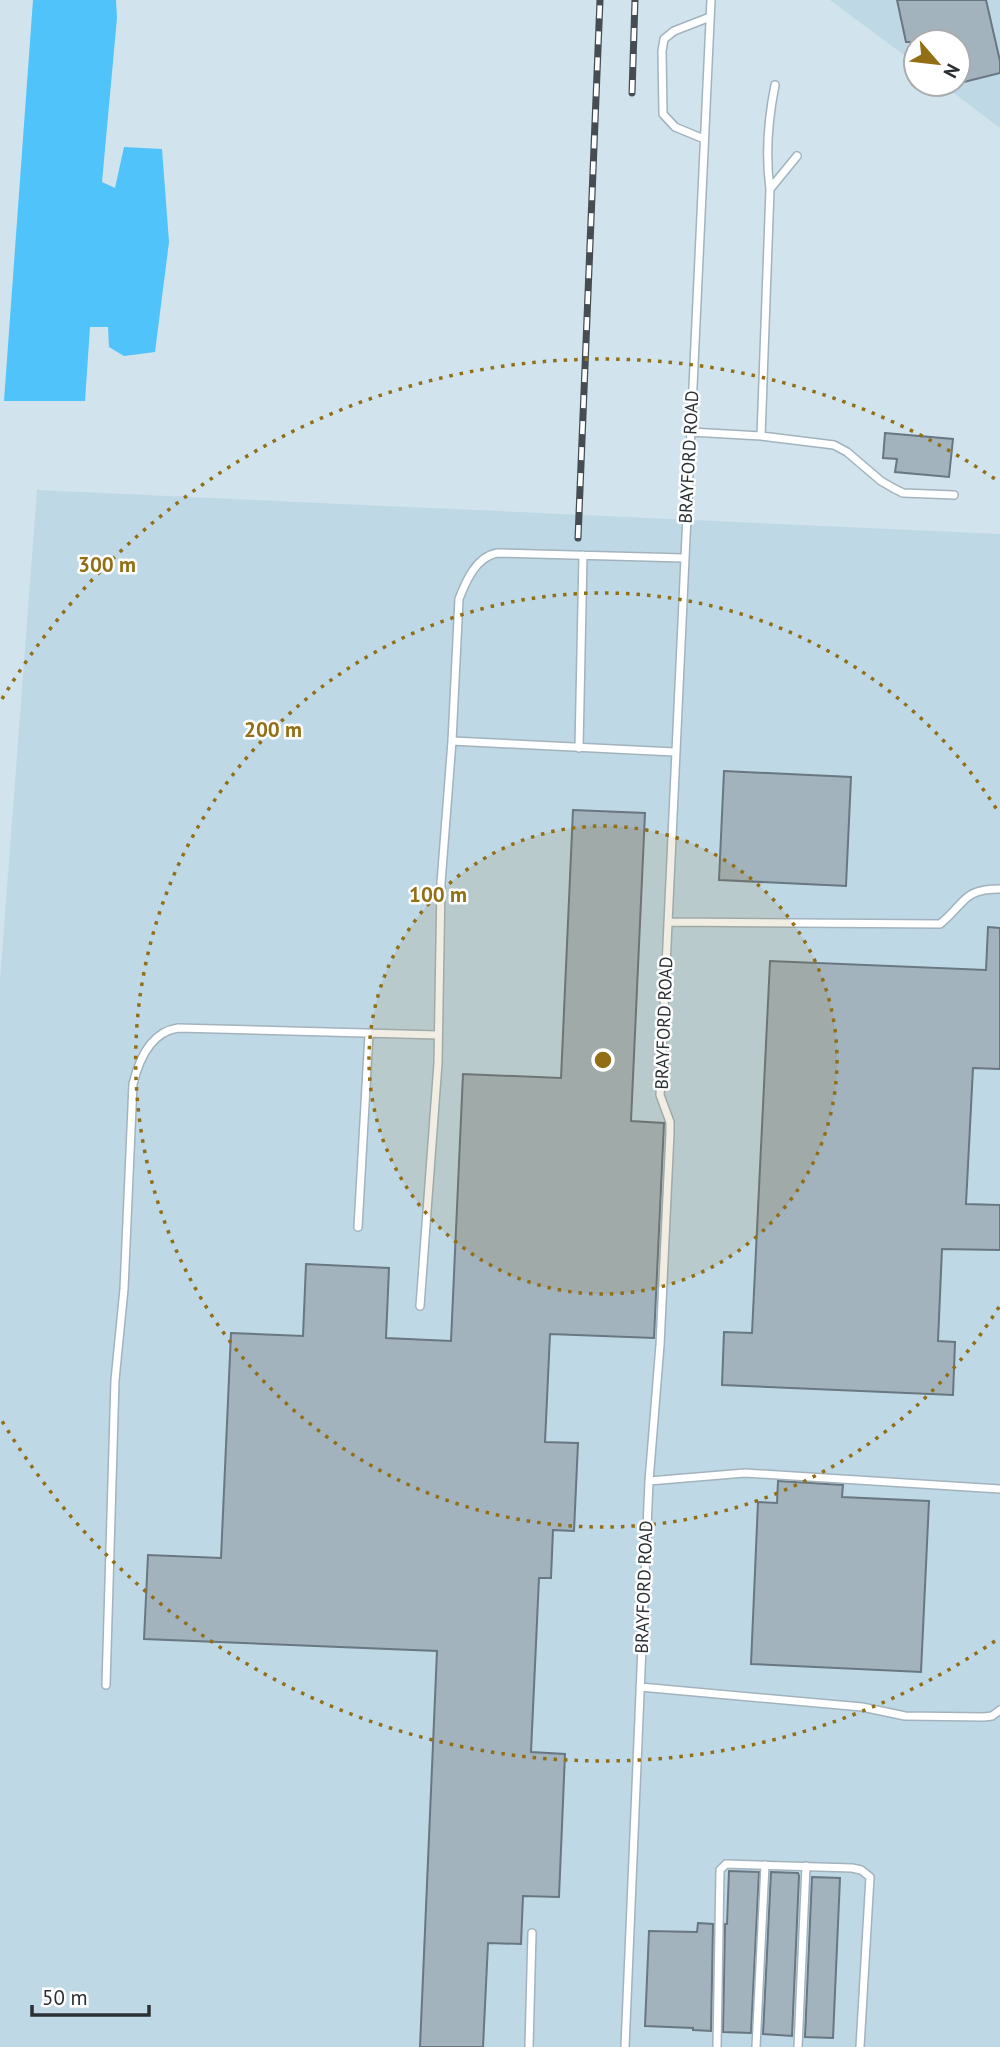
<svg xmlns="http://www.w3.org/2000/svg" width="1000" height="2047" font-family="'PT Sans',sans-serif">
  <rect width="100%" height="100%" fill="#d1e3ed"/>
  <!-- built -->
  <path fill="#bfd8e6" d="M 830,0 L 1000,0 L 1000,128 L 942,84 L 958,84 L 958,42 L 916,42 L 916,64 Z
    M 37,490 L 1000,534 L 1000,2047 L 0,2047 L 0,981 Z"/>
  <!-- water -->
  <path fill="#51c3fb" d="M 33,0 L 116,0 L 117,18 L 102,182 L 115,188 L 124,147 L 162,149 L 169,242 L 155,352 L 124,356 L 109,347 L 108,327 L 90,327 L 85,401 L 4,401 Z"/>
  <!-- building -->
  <path fill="#a2b3bd" stroke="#687781" stroke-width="2" d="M 897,0 L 986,0 L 1000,61 L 1000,73 L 960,83 L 958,42 L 950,42 L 950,38 L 932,42 L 906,42 Z
    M 885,433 L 953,439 L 949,477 L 895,472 L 897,459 L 883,458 Z
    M 724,771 L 851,777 L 846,886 L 719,880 Z
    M 573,810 L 645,813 L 631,1121 L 664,1123 L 654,1338 L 550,1334 L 545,1442 L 578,1443 L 574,1531 L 553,1530 L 551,1578 L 539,1578 L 531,1752 L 565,1754 L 559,1897 L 523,1896 L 521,1944 L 488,1943 L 483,2047 L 420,2047 L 437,1651 L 144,1639 L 148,1555 L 221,1558 L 231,1333 L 303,1336 L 306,1264 L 389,1268 L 386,1338 L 451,1341 L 463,1074 L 561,1078 Z
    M 988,927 L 1000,928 L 1000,1069 L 973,1068 L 966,1204 L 1000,1205 L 1000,1250 L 942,1249 L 938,1341 L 955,1342 L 953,1395 L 722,1385 L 724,1332 L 752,1333 L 770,961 L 986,970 Z
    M 778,1481 L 843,1485 L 842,1497 L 929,1501 L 921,1672 L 751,1664 L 758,1502 L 777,1503 Z
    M 729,1871 L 759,1872 L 751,2033 L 723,2032 L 725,1924 L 727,1924 Z
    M 771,1872 L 798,1873 L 799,1876 L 792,2036 L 763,2034 Z
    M 812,1877 L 840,1878 L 833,2038 L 805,2037 Z
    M 698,1923 L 713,1924 L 711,2031 L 693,2030 L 693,2028 L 645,2026 L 649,1931 L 697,1932 Z"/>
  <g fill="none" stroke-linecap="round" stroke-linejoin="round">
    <!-- lane casing -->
    <g stroke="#a2b3bd" stroke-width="10">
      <path id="lane" d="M 704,139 L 675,127 L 663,114 L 662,51 L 664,39 L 674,31 L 710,17
        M 770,189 C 765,153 768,120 775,85
        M 691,432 L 761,436 L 834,445 L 847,452 L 881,481 L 893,488 L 903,493 L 954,495
        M 761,436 L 770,189 L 797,156
        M 452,741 L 674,752
        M 579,748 L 583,555
        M 668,922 L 940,924 C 966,903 962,889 1000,889
        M 358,1227 L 369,1034
        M 420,1306 L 438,1063 L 441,883 L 452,741 L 459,599 C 466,581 476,557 497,553 L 684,558
        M 649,1481 L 745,1473 L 1000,1489
        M 106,1685 L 115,1380 L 124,1289 L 133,1084 C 139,1059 151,1032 178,1028 L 438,1035
        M 640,1687 L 862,1707 L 905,1716 L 984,1717 L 992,1716 L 1000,1710
        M 529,2047 L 532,1933
        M 625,2047 L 649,1481 L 660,1345 L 670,1133 L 670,1122 L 660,1095 L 711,0
        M 717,2047 L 720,1870 L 726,1864 L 852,1868 L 861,1870 L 870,1877 L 860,2047
        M 756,2047 L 765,1865
        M 798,2047 L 806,1866"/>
    </g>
    <!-- lane -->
    <use href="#lane" stroke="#fff" stroke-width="7"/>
    <!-- rail casing -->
    <g stroke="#454d52" stroke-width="7">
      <path id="rail" d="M 632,93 L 635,0
        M 578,538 L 600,0"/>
    </g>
    <!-- rail -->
    <use href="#rail" stroke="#fff" stroke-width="4.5" stroke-dasharray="13" stroke-linecap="butt"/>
  </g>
  <!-- distance rings -->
  <circle cx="603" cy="1060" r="234" fill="#926e15" fill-opacity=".12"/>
  <g fill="none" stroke="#926e15" stroke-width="3.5" stroke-dasharray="3.5 7">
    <circle cx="603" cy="1060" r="234"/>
    <path d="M999 1307A467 467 0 1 1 999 813"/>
    <path d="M995 1641A701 701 0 0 1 2 1421M2 699A701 701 0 0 1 995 479"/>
  </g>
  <g text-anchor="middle" stroke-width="5" stroke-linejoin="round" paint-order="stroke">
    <!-- street labels -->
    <g font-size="18" fill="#2a3034" stroke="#fff">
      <text transform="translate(689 457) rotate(-87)" y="6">BRAYFORD ROAD</text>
      <text transform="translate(664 1023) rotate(-88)" y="6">BRAYFORD ROAD</text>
      <text transform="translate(644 1587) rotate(-88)" y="6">BRAYFORD ROAD</text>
    </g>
  </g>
  <circle cx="603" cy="1060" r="10" fill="#926e15" stroke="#fff" stroke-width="3.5"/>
  <g font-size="21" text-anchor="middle" font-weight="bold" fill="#926e15" stroke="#fff" stroke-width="5" stroke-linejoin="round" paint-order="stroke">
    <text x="107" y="572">300 m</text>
    <text x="273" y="737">200 m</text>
    <text x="438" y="902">100 m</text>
  </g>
  <!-- north arrow -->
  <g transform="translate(937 63) rotate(118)"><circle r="33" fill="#ffffff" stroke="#aaacae" stroke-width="2"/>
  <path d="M0-5L12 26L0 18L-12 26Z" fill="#926e15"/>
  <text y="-10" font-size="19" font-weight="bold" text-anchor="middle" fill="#2a3034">N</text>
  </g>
  <!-- scale -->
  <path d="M32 2005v10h117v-10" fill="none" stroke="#2a3034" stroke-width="3.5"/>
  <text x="42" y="2005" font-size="21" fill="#2a3034" stroke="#ffffff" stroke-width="5" paint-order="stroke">50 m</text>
</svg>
